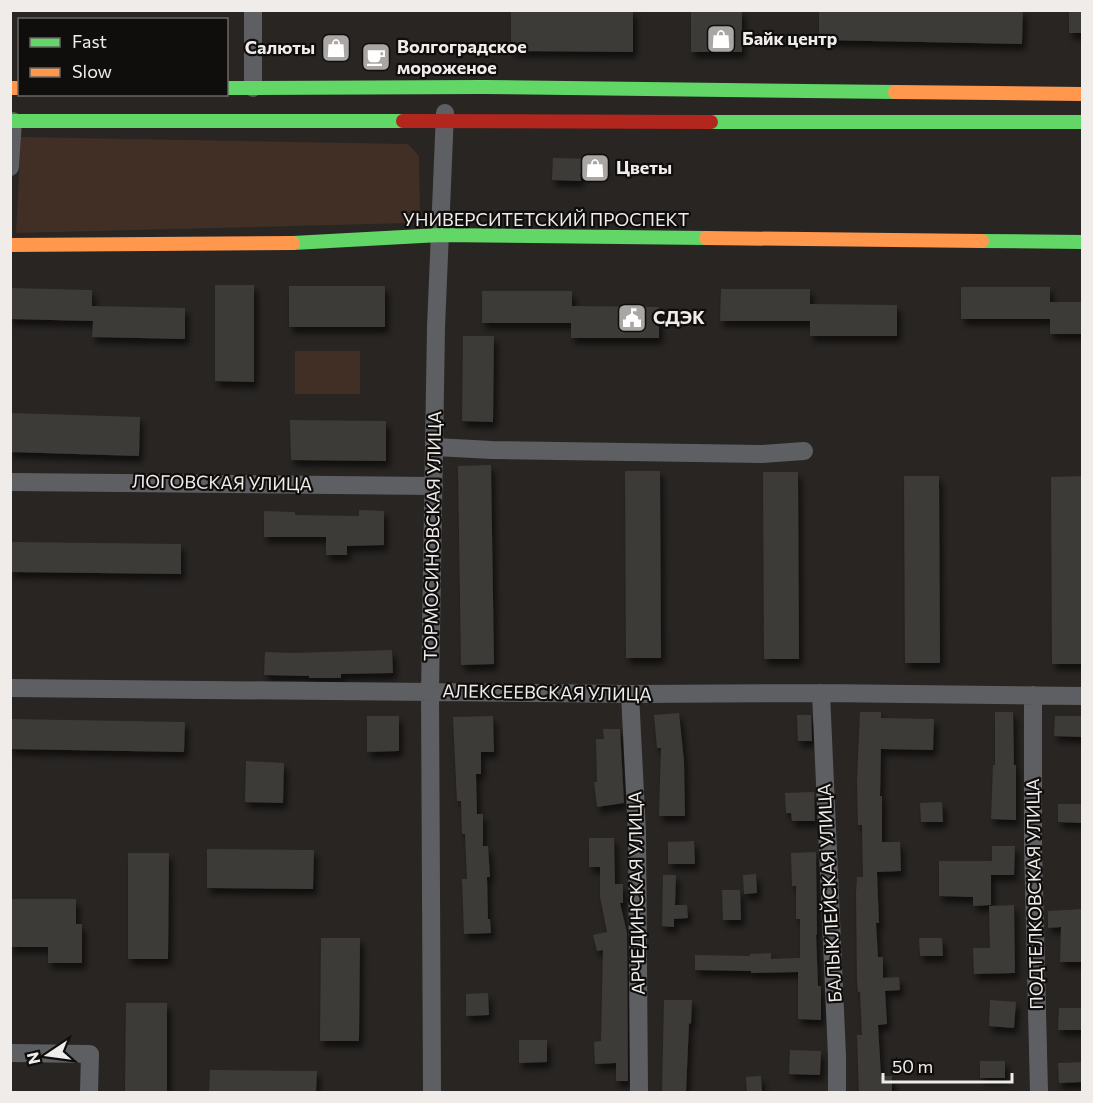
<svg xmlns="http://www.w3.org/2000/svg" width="1093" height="1103" font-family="Commissioner,sans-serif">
  <defs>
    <filter id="shadow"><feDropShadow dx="3.5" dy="6" stdDeviation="3" flood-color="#0009"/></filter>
  </defs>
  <rect width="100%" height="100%" fill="#282523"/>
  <!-- green -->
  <path fill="#412f25" d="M 21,137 L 408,144 L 419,156 L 420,215 L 410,223 L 16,233 Z
    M 295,351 L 360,351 L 360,394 L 295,394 Z"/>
  <!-- building -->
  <path fill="#3d3a39" filter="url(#shadow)" d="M 511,10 L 633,10 L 633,52 L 511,51 Z
    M 691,10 L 742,10 L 742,52 L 691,52 Z
    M 819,10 L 1023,10 L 1022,44 L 819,40 Z
    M 1069,10 L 1083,10 L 1083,33 L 1069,33 Z
    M 553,158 L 603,159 L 603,174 L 580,174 L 581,181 L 552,180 Z
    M 215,285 L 254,285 L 254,382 L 215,381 Z
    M 289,286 L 385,286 L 385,327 L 289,327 Z
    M 961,287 L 1050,287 L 1050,302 L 1083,302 L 1083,334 L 1050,334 L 1050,319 L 961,319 Z
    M 10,288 L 92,290 L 92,306 L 185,308 L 185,339 L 92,337 L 93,321 L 10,319 Z
    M 721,289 L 810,289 L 810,304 L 897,305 L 897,336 L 810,336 L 810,321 L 720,321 Z
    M 482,291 L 572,291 L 572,306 L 659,307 L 659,338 L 571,338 L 571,323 L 482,323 Z
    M 463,336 L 494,336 L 493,422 L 462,421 Z
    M 10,413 L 140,417 L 139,456 L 10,452 Z
    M 290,420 L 386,421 L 386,461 L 291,460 Z
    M 491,465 L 494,664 L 461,665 L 458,466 Z
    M 625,471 L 660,471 L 661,658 L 626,658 Z
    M 763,472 L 798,472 L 799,659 L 764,659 Z
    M 904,476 L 939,476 L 940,663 L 905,663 Z
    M 1083,476 L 1083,664 L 1052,664 L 1051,477 Z
    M 359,510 L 384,511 L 384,545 L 347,546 L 347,555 L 326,555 L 326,537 L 264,537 L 264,511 L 295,512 L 295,515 L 359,516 Z
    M 10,542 L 181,544 L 181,574 L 10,572 Z
    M 392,650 L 393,673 L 341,674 L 341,678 L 309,678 L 309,676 L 264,675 L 265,652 L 294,653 Z
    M 860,712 L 881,712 L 881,718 L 934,719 L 933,750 L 881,749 L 880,796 L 882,796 L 882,842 L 900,842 L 901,871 L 877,872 L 879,923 L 876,923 L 878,957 L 883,957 L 883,978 L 899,977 L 900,990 L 885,991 L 887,1024 L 878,1025 L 881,1076 L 892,1076 L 892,1091 L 859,1092 L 857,1035 L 862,1035 L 860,992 L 858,992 L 857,979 L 856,893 L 857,877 L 863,877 L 862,825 L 858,825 L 857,781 Z
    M 995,712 L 1013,712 L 1014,765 L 1016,765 L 1016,820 L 991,819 L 993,765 L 995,765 Z
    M 679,713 L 684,761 L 685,816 L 659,816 L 661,748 L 657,748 L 654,715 Z
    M 797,715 L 811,715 L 812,741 L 798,741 Z
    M 367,716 L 399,716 L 399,751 L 367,752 Z
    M 493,716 L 494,752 L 481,752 L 481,774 L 476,774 L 477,814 L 483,814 L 483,846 L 488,846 L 490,877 L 487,877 L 488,919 L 490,919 L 491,933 L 464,934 L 462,879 L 467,879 L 465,834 L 462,834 L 461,801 L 457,801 L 453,717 Z
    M 1055,716 L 1083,716 L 1083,737 L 1054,736 Z
    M 10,719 L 185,722 L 184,752 L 10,749 Z
    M 603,729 L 620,729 L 624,803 L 597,807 L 594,782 L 597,782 L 596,739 L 604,739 Z
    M 246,761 L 284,763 L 283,803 L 245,802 Z
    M 814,792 L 815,821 L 792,821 L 791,813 L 786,813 L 785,793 Z
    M 942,802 L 943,822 L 921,822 L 920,803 Z
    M 1058,804 L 1083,804 L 1083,823 L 1058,822 Z
    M 589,838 L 614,838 L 615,884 L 623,884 L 623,903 L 620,903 L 627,933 L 628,1081 L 616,1081 L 616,1063 L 595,1064 L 594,1042 L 601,1041 L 603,950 L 597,951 L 593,935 L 607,932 L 600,897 L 600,867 L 589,867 Z
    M 694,841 L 695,864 L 668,864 L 668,842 Z
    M 992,846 L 1015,846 L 1014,875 L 991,875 L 991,905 L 973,906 L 973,897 L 939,896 L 939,861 L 992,861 Z
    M 207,849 L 314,850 L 313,889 L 207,888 Z
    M 816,852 L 817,935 L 816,934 L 818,986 L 821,986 L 821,1020 L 798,1019 L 798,972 L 751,973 L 751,971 L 695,970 L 695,955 L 750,956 L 750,954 L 771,953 L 771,959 L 800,958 L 800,919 L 796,919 L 796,886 L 792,886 L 791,853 Z
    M 128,853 L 169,853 L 168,959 L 128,959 Z
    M 756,874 L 757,893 L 744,894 L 743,875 Z
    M 663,875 L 676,875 L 675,905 L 687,905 L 688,918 L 674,919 L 674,927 L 662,926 Z
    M 722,890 L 740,890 L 741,920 L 723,920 Z
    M 10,899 L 76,899 L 76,924 L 82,924 L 82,963 L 48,963 L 48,947 L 10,947 Z
    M 1014,905 L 1015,973 L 974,974 L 973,948 L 990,948 L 989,906 Z
    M 1083,909 L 1083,962 L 1060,962 L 1061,927 L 1048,928 L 1048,911 Z
    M 321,938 L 360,938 L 359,1041 L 320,1041 Z
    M 919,938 L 942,938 L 943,956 L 920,956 Z
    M 488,993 L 489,1015 L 466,1016 L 466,994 Z
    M 664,1000 L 692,1000 L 691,1024 L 689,1023 L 686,1092 L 662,1092 Z
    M 990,1000 L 1016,1002 L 1014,1028 L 989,1026 Z
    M 126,1003 L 167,1003 L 167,1092 L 125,1092 Z
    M 1059,1008 L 1083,1008 L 1083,1030 L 1058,1030 Z
    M 519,1040 L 547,1040 L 547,1062 L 519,1063 Z
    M 790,1050 L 821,1051 L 820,1075 L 789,1074 Z
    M 980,1061 L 1005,1061 L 1005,1078 L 980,1078 Z
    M 1083,1062 L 1083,1082 L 1059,1083 L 1058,1063 Z
    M 210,1070 L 317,1071 L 316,1092 L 209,1092 Z
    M 761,1076 L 762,1092 L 747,1092 L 746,1077 Z"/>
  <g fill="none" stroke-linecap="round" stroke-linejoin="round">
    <!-- street -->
    <path stroke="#5e5f62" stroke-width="18" d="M 253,10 L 253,88
      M 10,167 L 13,121
      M 435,447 L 492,450 L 762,454 L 804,451
      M 10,482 L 434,486
      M 10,688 L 630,694 L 821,693 L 1082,696
      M 821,693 L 837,1056 L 837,1092
      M 630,694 L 637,833 L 639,1092
      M 1033,695 L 1033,846 L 1039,1092
      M 10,1053 L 90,1054 L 89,1092
      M 432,1092 L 430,692 L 436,327 L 445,113"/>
    <!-- fast -->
    <path stroke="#63d668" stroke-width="14" d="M 226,88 L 483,87 L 895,92
      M 10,121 L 403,121
      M 711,122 L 1082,122
      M 982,241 L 1082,242
      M 293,243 L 440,235 L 706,238"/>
    <!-- slow -->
    <path stroke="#ff974d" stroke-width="14" d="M 10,88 L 20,88
      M 895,92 L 1082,94
      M 706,238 L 982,241
      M 10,245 L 293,243"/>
    <!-- jam -->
    <path stroke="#b3261e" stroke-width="14" d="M 403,121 L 711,122"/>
  </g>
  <!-- icons -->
  <defs>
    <g id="shop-square" transform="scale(1.5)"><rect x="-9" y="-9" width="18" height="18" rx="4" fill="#a9a6a4" stroke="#100e0d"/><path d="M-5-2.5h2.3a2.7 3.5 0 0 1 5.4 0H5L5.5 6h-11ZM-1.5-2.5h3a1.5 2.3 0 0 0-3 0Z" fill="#fff"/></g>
    <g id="cafe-square" transform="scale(1.5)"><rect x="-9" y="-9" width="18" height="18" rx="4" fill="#a9a6a4" stroke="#100e0d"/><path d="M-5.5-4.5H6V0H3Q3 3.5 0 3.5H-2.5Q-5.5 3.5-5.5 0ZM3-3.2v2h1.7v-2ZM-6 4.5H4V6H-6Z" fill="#fff"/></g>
    <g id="civic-square" transform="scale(1.5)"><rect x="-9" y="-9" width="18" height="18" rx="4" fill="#a9a6a4" stroke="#100e0d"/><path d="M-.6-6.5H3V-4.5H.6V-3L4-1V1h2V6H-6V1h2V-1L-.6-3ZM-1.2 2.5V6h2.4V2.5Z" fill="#fff"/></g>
  </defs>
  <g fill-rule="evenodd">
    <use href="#shop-square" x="721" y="39"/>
    <use href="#shop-square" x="336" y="48"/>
    <use href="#cafe-square" x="376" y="57"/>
    <use href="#shop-square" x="595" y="168"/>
    <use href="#civic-square" x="632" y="318"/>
  </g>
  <g text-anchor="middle" stroke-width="4.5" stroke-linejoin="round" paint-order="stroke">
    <!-- poi labels -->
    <g font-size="18" font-weight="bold" fill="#efecea" stroke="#100e0d" text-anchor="start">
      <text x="742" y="45">Байк центр</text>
      <text x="397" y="53">Волгоградское<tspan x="397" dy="21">мороженое</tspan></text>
      <text x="315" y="54" text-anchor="end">Салюты</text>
      <text x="616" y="174">Цветы</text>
      <text x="653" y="324">СДЭК</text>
    </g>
    <!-- street labels -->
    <g font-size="18" fill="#efecea" stroke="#100e0d">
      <text x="546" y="226">УНИВЕРСИТЕТСКИЙ ПРОСПЕКТ</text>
      <text transform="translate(222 483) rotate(1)" y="6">ЛОГОВСКАЯ УЛИЦА</text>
      <text transform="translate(433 536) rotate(-89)" y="6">ТОРМОСИНОВСКАЯ УЛИЦА</text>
      <text transform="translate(547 693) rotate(1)" y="6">АЛЕКСЕЕВСКАЯ УЛИЦА</text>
      <text transform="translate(637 893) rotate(-91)" y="6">АРЧЕДИНСКАЯ УЛИЦА</text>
      <text transform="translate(830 893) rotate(-93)" y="6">БАЛЫКЛЕЙСКАЯ УЛИЦА</text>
      <text transform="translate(1035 894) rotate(-91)" y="6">ПОДТЕЛКОВСКАЯ УЛИЦА</text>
    </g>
  </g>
  <!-- border -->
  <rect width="1093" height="1103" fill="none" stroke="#efecea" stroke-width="24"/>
  <!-- legend -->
  <rect x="18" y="18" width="210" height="78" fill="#100e0d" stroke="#696765" stroke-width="1.5"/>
  <rect x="30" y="38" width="30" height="9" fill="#63d668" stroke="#696765" stroke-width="1.5"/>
  <text x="72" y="48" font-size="18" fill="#efecea">Fast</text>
  <rect x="30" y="68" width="30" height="9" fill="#ff974d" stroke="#696765" stroke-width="1.5"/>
  <text x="72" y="78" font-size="18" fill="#efecea">Slow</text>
  <!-- north arrow -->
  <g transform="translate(48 1055) rotate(257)" stroke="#100e0d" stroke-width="4.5" paint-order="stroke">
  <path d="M0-4.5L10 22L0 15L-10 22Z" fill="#efecea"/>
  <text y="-9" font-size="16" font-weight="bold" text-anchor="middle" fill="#efecea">N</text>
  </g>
  <!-- scale -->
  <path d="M883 1073v9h129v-9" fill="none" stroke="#efecea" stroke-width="3"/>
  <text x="892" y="1073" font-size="18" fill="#efecea" stroke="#100e0d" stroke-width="4.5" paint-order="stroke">50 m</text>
</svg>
